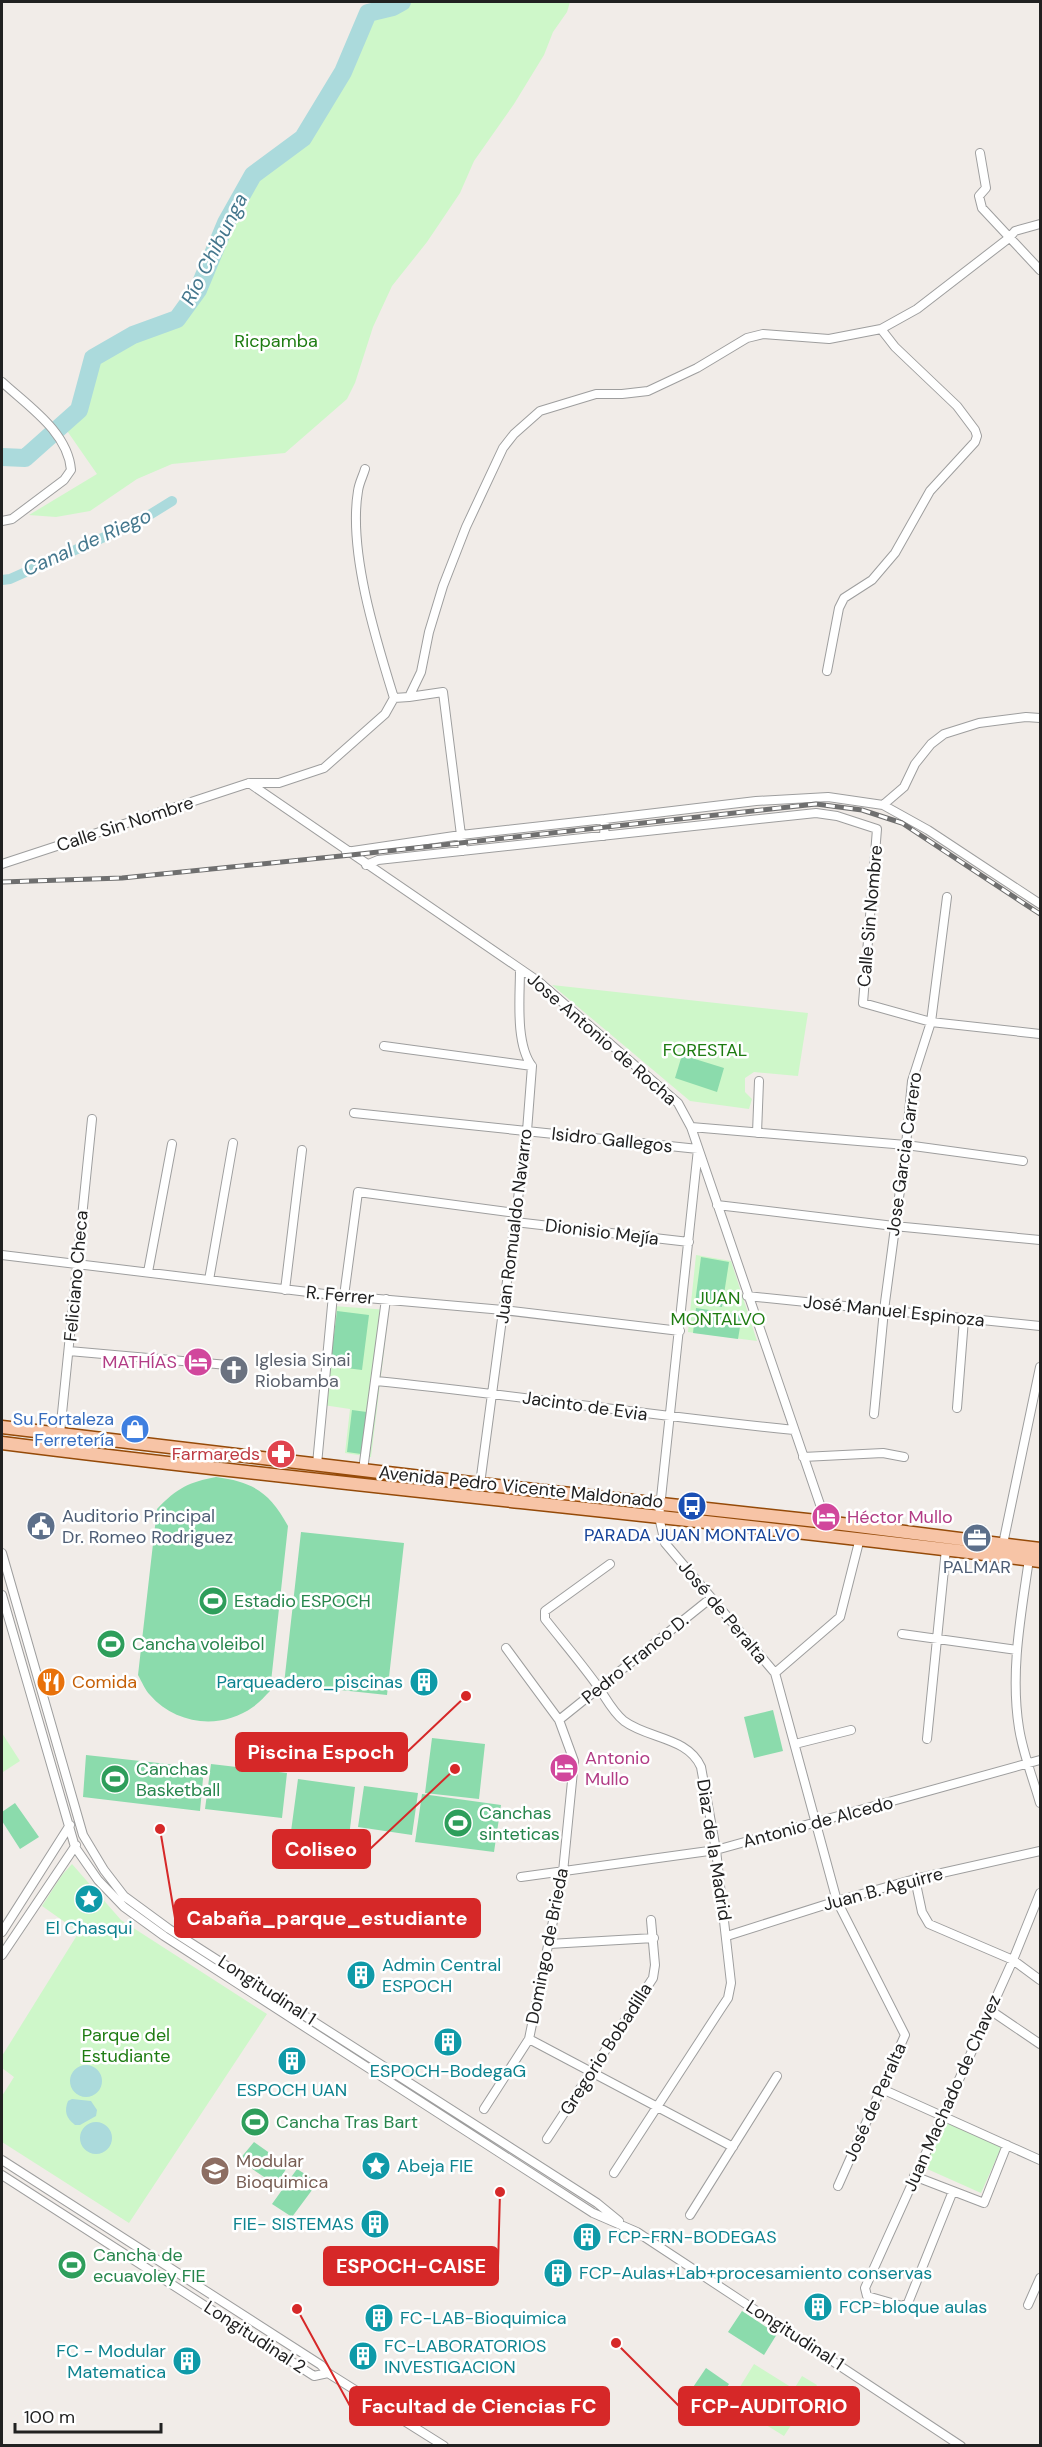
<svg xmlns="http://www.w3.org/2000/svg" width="1042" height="2447" font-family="'DM Sans',sans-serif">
  <rect width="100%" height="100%" fill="#f1ece8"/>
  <!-- park -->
  <path fill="#cef7c9" d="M 410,2 L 570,2 L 567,12 L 553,32 L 544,55 L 514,104 L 474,161 L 460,193 L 427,242 L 392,286 L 373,327 L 355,383 L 347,399 L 285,453 L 172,464 L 137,479 L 90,511 L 56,517 L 29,515 L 97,474 L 63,425 L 86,409 L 92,360 L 143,336 L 174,327 L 188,312 L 204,290 L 206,269 L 258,181 L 298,148 L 317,124 L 353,65 L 372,17 L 396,9 Z
    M 552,985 L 808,1013 L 798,1076 L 754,1072 L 745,1078 L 745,1092 L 752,1099 L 749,1109 L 690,1101 Z
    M 696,1255 L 731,1261 L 757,1341 L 688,1332 Z
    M 333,1306 L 389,1310 L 371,1457 L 345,1453 L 350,1409 L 323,1405 Z
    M 2,1733 L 20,1761 L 3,1772 L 2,1768 Z
    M 72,1864 L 121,1920 L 267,2014 L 129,2223 L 2,2142 L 2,2096 L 14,2077 L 2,2068 L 2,2056 L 79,1932 L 42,1906 L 62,1875 Z
    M 945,2122 L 1002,2146 L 981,2193 L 925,2168 Z
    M 754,2364 L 794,2389 L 802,2376 L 817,2385 L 784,2436 L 730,2403 Z"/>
  <!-- pitch -->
  <path fill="#8bdbac" d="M 682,1055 L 724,1068 L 717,1092 L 675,1078 Z
    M 701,1257 L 729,1262 L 722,1307 L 695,1303 Z
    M 696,1308 L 742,1315 L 738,1339 L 693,1333 Z
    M 337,1311 L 369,1315 L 362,1370 L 330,1366 Z
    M 352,1410 L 374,1413 L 368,1455 L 347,1452 Z
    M 216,1477 C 254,1482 270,1493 288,1526 L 270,1691 C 265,1696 259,1703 253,1707 C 221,1730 176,1725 150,1695 C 145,1690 142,1682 138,1675 L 157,1509 C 177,1488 189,1482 216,1477 Z
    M 301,1532 L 404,1543 L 387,1695 L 284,1684 Z
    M 773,1710 L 783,1751 L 754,1758 L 744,1717 Z
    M 432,1738 L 485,1744 L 479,1799 L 425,1793 Z
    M 86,1755 L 204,1768 L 200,1811 L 83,1797 Z
    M 211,1764 L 287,1773 L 282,1818 L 205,1809 Z
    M 298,1779 L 355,1787 L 348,1845 L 290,1839 Z
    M 364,1786 L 418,1793 L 412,1835 L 358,1827 Z
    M 422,1794 L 501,1805 L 494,1852 L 415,1842 Z
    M 15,1803 L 39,1837 L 20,1849 L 2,1821 L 2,1812 Z
    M 254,2142 L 288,2166 L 276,2185 L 239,2160 Z
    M 297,2169 L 318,2182 L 292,2217 L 272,2204 Z
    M 742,2311 L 777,2334 L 764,2355 L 728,2332 Z
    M 706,2368 L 729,2384 L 705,2420 L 681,2405 Z"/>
  <!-- water -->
  <path fill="#abdadc" d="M70 2081a16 16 0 1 1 32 0a16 16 0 1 1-32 0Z
    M 72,2099 L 91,2101 L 97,2110 L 96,2116 L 80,2125 L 75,2125 C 66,2118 64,2111 68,2101 Z
    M80 2138a16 16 0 1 1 32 0a16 16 0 1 1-32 0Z"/>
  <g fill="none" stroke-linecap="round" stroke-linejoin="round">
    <!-- canal -->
    <path stroke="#abdadc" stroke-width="10" d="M 2,580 L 10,579 L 138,522 L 172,501"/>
    <!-- river -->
    <path stroke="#abdadc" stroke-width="18" d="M 2,457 L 25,458 L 79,410 L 93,358 L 133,335 L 177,319 L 198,290 L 226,223 L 253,175 L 303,138 L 343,72 L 368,13 L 393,7 L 402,2"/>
    <!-- street casing -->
    <g stroke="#9e9e9e" stroke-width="10">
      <path id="street" d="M 980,153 L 986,188 L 979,196 L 982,208 L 1040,270
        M 2,382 C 28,406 68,432 71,470 L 64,480 L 12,519 L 2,521
        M 827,671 L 839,608 L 844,598 L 872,580 L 895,553 L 930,491 L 975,442 L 977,436 L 975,430 L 957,406 L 895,347 L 881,329
        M 409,697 L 443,692 L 463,851
        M 394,698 L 409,697 L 421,672 L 429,632 L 443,586 L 466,527 L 503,448 L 514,434 L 540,411 L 596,394 L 622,394 L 648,391 L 697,368 L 747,338 L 763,334 L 829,339 L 881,329 L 917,309 L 1009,238 L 1015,231 L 1040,224
        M 249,783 L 538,981 L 678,1103 L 691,1127 L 826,1522
        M 883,805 L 904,787 L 915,764 L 931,744 L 944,734 L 979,723 L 1026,717 L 1040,718
        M 604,836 L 605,819 L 756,801 L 828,797 L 883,805 L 928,830 L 1040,904
        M 346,852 L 461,835 L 605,819
        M 2,864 L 249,783 L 279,783 L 324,768 L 385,714 L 394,698 C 376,640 348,551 358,491 C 359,483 363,476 365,469
        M 366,865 L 378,860 L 816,813 L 837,816 L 877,829 L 863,1003 L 931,1022 L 1040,1034
        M 384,1046 L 532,1066
        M 354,1113 L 698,1149 L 659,1517 L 665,1543 L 775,1673 L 837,1901 L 905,2035 L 838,2186
        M 691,1127 L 906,1145 L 1023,1161
        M 757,1133 L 759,1081
        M 717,1205 L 894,1226 L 1040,1240
        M 515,1222 L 689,1242
        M 2,1255 L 333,1295 L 503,1310 L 680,1331
        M 148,1272 L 172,1144
        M 209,1280 L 233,1143
        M 285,1290 L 302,1150
        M 344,1296 L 358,1192 L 516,1213
        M 747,1296 L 1040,1326
        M 69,1351 L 239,1366
        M 376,1381 C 516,1395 654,1416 794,1430
        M 957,1408 L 964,1319
        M 874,1414 L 884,1310 L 906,1145 L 912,1081 L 931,1022 L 947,897
        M 60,1433 L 92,1119
        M 803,1457 L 883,1453 L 904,1457
        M 317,1464 L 333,1295
        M 363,1470 L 386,1299
        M 480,1484 L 527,1131 L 532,1066 C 515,1044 520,996 520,969
        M 1003,1544 L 1040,1367
        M 2,1553 L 83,1835 L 104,1870 L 124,1896 L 169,1929 L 597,2203 L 619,2221
        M 1029,1559 C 1021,1615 1010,1672 1019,1728 C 1023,1754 1033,1778 1040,1803
        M 610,1564 L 545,1611 L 545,1619 C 563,1642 582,1664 599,1688 C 607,1700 613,1712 624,1721 C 648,1739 688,1737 701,1767 L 716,1850 L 731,1983 L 728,1998 L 720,2010 L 614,2173
        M 2,1595 L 75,1847 L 98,1880 L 124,1907 L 164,1936 L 593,2213 L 637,2232 L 961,2446
        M 902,1634 L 1017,1650
        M 775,1673 L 840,1617 L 860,1538
        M 559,1720 L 711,1598
        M 927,1739 L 946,1549
        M 795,1744 L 851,1730
        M 521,1877 L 716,1850 L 1040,1760
        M 915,1879 L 922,1912 L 929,1924 L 1013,1960 L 1040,1980
        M 2,1932 L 70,1825
        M 727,1936 L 837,1901 L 915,1879 L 1040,1851
        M 549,1944 L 654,1938
        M 2,1955 L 76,1845
        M 990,2010 L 1040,2044
        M 529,2039 L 733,2147
        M 882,2089 L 1040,2160
        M 484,2109 L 529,2039 L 563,1872 L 574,1761 L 559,1720 L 506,1648
        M 547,2139 L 653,1978 L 655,1965 L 651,1920
        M 2,2160 L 321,2365 L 328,2373 L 444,2446
        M 2,2175 L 314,2376 L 328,2373
        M 914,2176 L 984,2203 L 1007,2145
        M 953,2191 L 908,2303 L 902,2306 L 867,2296 L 865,2288 L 1013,1960 L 1040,1893
        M 690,2215 L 777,2076
        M 1028,2305 L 1040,2278"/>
    </g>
    <!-- primary casing -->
    <g stroke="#954a08" stroke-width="15">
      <path id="primary" d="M 2,1427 L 480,1484 L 826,1522 L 1040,1549
        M 2,1443 C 347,1487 695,1517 1040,1561"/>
    </g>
    <!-- street -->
    <use href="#street" stroke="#fff" stroke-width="8"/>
    <!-- primary -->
    <use href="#primary" stroke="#f7c4a6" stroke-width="12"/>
    <!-- rail casing -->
    <g stroke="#6f6f6f" stroke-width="5">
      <path id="rail" d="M 2,882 L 122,878 L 351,855 L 816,804 L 862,810 L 902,823 L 1040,914"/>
    </g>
    <!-- rail -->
    <use href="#rail" stroke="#fff" stroke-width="3" stroke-dasharray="9" stroke-linecap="butt"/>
  </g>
  <!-- icons -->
  <defs>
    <g id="hotel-disc" transform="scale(1.5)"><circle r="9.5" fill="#d1479c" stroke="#fff"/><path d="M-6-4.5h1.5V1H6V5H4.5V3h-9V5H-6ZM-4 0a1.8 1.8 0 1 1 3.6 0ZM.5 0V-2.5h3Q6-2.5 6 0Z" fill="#fff"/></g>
    <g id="church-disc" transform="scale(1.5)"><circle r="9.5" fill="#6b7280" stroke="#fff"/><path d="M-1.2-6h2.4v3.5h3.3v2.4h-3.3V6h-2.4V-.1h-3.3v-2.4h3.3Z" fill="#fff"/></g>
    <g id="shop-disc" transform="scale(1.5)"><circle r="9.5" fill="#3f7fe0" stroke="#fff"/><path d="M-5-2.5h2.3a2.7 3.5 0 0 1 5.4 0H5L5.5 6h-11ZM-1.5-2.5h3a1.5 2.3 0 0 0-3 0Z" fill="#fff"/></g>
    <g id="pharmacy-disc" transform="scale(1.5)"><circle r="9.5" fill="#e0444e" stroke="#fff"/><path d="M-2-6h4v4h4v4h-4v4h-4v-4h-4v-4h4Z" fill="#fff"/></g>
    <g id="bus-disc" transform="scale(1.5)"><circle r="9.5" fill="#1a4fb4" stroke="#fff"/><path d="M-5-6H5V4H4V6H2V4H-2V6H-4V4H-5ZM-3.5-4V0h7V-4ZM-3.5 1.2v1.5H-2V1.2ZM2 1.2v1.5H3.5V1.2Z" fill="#fff"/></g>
    <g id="civic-disc" transform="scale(1.5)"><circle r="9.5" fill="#5c6f8a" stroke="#fff"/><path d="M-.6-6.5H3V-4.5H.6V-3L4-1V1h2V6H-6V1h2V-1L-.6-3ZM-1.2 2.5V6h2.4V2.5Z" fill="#fff"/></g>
    <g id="office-disc" transform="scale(1.5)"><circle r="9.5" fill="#5c6f8a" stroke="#fff"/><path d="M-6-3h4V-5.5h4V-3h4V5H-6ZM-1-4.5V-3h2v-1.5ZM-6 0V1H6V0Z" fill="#fff"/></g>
    <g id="stadium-disc" transform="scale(1.5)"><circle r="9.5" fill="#2e9e5b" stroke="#fff"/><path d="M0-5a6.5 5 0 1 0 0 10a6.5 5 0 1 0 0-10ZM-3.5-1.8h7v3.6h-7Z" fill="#fff"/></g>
    <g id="restaurant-disc" transform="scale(1.5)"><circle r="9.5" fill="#e8710a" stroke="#fff"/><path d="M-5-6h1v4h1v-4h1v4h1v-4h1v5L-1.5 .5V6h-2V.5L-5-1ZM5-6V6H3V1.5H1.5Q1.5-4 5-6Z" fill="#fff"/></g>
    <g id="building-disc" transform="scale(1.5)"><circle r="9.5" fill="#0f9aa8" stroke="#fff"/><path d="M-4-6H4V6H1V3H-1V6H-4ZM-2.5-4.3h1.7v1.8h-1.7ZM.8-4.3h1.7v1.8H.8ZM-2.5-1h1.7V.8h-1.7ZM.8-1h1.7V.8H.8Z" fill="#fff"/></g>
    <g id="sight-disc" transform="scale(1.5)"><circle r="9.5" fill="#0f9aa8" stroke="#fff"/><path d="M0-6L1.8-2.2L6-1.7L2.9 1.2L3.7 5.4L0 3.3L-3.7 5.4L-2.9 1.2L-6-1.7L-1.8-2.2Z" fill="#fff"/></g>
    <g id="school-disc" transform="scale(1.5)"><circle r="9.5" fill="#8d6e63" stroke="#fff"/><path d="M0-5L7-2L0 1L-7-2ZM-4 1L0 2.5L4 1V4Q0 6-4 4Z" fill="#fff"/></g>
  </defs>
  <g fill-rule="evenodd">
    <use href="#hotel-disc" x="198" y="1362"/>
    <use href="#church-disc" x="234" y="1370"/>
    <use href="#shop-disc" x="135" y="1429"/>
    <use href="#pharmacy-disc" x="281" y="1454"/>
    <use href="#bus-disc" x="692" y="1506"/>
    <use href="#hotel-disc" x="826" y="1517"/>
    <use href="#civic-disc" x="41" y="1526"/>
    <use href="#office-disc" x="977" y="1538"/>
    <use href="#stadium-disc" x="213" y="1601"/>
    <use href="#stadium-disc" x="111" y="1644"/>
    <use href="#restaurant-disc" x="51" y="1682"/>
    <use href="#building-disc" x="424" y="1682"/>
    <use href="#hotel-disc" x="564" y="1768"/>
    <use href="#stadium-disc" x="115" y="1779"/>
    <use href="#stadium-disc" x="458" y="1823"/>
    <use href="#sight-disc" x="89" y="1899"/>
    <use href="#building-disc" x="361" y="1975"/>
    <use href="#building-disc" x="448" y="2042"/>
    <use href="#building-disc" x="292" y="2061"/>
    <use href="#stadium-disc" x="255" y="2122"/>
    <use href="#sight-disc" x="376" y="2166"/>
    <use href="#school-disc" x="215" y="2171"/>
    <use href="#building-disc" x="375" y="2224"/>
    <use href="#building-disc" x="587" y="2237"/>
    <use href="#stadium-disc" x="72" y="2265"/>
    <use href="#building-disc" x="558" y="2273"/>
    <use href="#building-disc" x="818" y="2307"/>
    <use href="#building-disc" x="379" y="2318"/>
    <use href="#building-disc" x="363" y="2356"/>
    <use href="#building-disc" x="187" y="2361"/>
  </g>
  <g text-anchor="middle" stroke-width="5" stroke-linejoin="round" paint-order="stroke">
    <!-- park labels -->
    <g font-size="18" fill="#1e7c12" stroke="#fff">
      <text x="276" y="347">Ricpamba</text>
      <text x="705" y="1056">FORESTAL</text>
      <text x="718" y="1304">JUAN<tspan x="718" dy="21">MONTALVO</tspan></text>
      <text x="126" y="2041">Parque del<tspan x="126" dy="21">Estudiante</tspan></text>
    </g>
    <!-- street labels -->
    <g font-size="18" fill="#212121" stroke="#fff">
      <text transform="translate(125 824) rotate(-18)" y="6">Calle Sin Nombre</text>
      <text transform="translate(870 916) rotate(-85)" y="6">Calle Sin Nombre</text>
      <text transform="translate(602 1039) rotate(41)" y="6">Jose Antonio de Rocha</text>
      <text transform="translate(612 1140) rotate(6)" y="6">Isidro Gallegos</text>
      <text transform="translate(904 1154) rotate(-82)" y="6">Jose Garcia Carrero</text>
      <text transform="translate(514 1226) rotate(-83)" y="6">Juan Romualdo Navarro</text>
      <text transform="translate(602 1232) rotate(7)" y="6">Dionisio Mejía</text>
      <text transform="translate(76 1276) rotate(-85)" y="6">Feliciano Checa</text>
      <text transform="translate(340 1295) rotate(5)" y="6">R. Ferrer</text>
      <text transform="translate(894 1311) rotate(6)" y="6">José Manuel Espinoza</text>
      <text transform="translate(585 1406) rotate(8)" y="6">Jacinto de Evia</text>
      <text transform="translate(521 1487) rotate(6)" y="6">Avenida Pedro Vicente Maldonado</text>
      <text transform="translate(723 1612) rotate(50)" y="6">José de Peralta</text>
      <text transform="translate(635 1659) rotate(-39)" y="6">Pedro Franco D.</text>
      <text transform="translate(818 1822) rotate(-15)" y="6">Antonio de Alcedo</text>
      <text transform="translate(714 1850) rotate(81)" y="6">Diaz de la Madrid</text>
      <text transform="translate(883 1889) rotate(-15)" y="6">Juan B. Aguirre</text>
      <text transform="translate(547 1946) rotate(-79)" y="6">Domingo de Brieda</text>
      <text transform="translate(267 1990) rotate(33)" y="6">Longitudinal 1</text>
      <text transform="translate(606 2049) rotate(-57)" y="6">Gregorio Bobadilla</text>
      <text transform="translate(952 2093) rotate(-66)" y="6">Juan Machado de Chavez</text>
      <text transform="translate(875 2102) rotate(-66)" y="6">José de Peralta</text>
      <text transform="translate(795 2335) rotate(33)" y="6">Longitudinal 1</text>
      <text transform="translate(255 2337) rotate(33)" y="6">Longitudinal 2</text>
    </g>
    <!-- worship labels -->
    <g font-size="18" fill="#5b616d" stroke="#fff" text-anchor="start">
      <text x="255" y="1366">Iglesia Sinai<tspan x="255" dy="21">Riobamba</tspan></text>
    </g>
    <!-- hotel labels -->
    <g font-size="18" fill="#b23c85" stroke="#fff" text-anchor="start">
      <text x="177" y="1368" text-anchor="end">MATHÍAS</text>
      <text x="847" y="1523">Héctor Mullo</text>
      <text x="585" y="1764">Antonio<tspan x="585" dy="21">Mullo</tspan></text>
    </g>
    <!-- shop labels -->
    <g font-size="18" fill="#366cbe" stroke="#fff" text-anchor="end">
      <text x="114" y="1425">Su Fortaleza<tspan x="114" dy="21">Ferretería</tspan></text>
    </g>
    <!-- health labels -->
    <g font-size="18" fill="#be3a42" stroke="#fff" text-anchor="end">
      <text x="260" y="1460">Farmareds</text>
    </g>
    <!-- service labels -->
    <g font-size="18" fill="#4e5e75" stroke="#fff" text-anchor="start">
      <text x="62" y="1522">Auditorio Principal<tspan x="62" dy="21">Dr. Romeo Rodriguez</tspan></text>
      <text x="977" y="1573" text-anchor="middle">PALMAR</text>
    </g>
    <!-- transit labels -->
    <g font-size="18" fill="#164399" stroke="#fff">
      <text x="692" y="1541">PARADA JUAN MONTALVO</text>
    </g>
    <!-- leisure labels -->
    <g font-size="18" fill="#27864d" stroke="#fff" text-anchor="start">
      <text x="234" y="1607">Estadio ESPOCH</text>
      <text x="132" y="1650">Cancha voleibol</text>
      <text x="136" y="1775">Canchas<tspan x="136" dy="21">Basketball</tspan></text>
      <text x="479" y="1819">Canchas<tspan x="479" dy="21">sinteticas</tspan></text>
      <text x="276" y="2128">Cancha Tras Bart</text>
      <text x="93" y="2261">Cancha de<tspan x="93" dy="21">ecuavoley FIE</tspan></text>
    </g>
    <!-- food labels -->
    <g font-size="18" fill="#c56008" stroke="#fff" text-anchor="start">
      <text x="72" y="1688">Comida</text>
    </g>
    <!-- culture labels -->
    <g font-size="18" fill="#0d838f" stroke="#fff" text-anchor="start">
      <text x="403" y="1688" text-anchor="end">Parqueadero_piscinas</text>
      <text x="89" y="1934" text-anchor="middle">El Chasqui</text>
      <text x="382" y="1971">Admin Central<tspan x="382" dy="21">ESPOCH</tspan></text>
      <text x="448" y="2077" text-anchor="middle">ESPOCH-BodegaG</text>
      <text x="292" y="2096" text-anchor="middle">ESPOCH UAN</text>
      <text x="397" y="2172">Abeja FIE</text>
      <text x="354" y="2230" text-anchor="end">FIE- SISTEMAS</text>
      <text x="608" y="2243">FCP-FRN-BODEGAS</text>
      <text x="579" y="2279">FCP-Aulas+Lab+procesamiento conservas</text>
      <text x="839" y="2313">FCP-bloque aulas</text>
      <text x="400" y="2324">FC-LAB-Bioquimica</text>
      <text x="384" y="2352">FC-LABORATORIOS<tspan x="384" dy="21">INVESTIGACION</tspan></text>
      <text x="166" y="2357" text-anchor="end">FC - Modular<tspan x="166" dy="21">Matematica</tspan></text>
    </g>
    <!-- education labels -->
    <g font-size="18" fill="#785e54" stroke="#fff" text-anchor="start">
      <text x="236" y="2167">Modular<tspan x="236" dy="21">Bioquimica</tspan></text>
    </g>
    <!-- water labels -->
    <g font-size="20" font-style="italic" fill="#44778d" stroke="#fff">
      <text transform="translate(214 249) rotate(-63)" y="7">Río Chibunga</text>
      <text transform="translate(87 542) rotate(-24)" y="7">Canal de Riego</text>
    </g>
  </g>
  <!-- callouts -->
  <path fill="none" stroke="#d62828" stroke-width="2" d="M466 1696L407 1752M455 1769L370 1849M160 1829L175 1918M500 2192L498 2266M616 2343L679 2406M297 2309L350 2406"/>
  <g fill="#d62828" stroke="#fff" stroke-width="2">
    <circle cx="466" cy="1696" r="6"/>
    <circle cx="455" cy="1769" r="6"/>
    <circle cx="160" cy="1829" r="6"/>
    <circle cx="500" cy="2192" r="6"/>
    <circle cx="616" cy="2343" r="6"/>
    <circle cx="297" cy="2309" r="6"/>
  </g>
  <g fill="#d62828" stroke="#d62828" stroke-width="2">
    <rect x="236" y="1733" width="171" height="38" rx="6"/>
    <rect x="273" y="1830" width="97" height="38" rx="6"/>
    <rect x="175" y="1899" width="305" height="38" rx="6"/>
    <rect x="324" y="2247" width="174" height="38" rx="6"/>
    <rect x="679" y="2387" width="180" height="38" rx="6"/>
    <rect x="350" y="2387" width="259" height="38" rx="6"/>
  </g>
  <g font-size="20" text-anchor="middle" font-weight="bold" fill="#fff">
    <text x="321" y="1759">Piscina Espoch</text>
    <text x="321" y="1856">Coliseo</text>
    <text x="327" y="1925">Cabaña_parque_estudiante</text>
    <text x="411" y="2273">ESPOCH-CAISE</text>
    <text x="769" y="2413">FCP-AUDITORIO</text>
    <text x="479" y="2413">Facultad de Ciencias FC</text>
  </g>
  <!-- border -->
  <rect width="1042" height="2447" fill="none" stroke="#212121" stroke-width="6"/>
  <!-- scale -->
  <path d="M15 2423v9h146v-9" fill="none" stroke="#212121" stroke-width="3"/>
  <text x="24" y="2423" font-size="18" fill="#212121" stroke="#ffffff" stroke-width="4.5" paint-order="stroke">100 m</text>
</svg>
